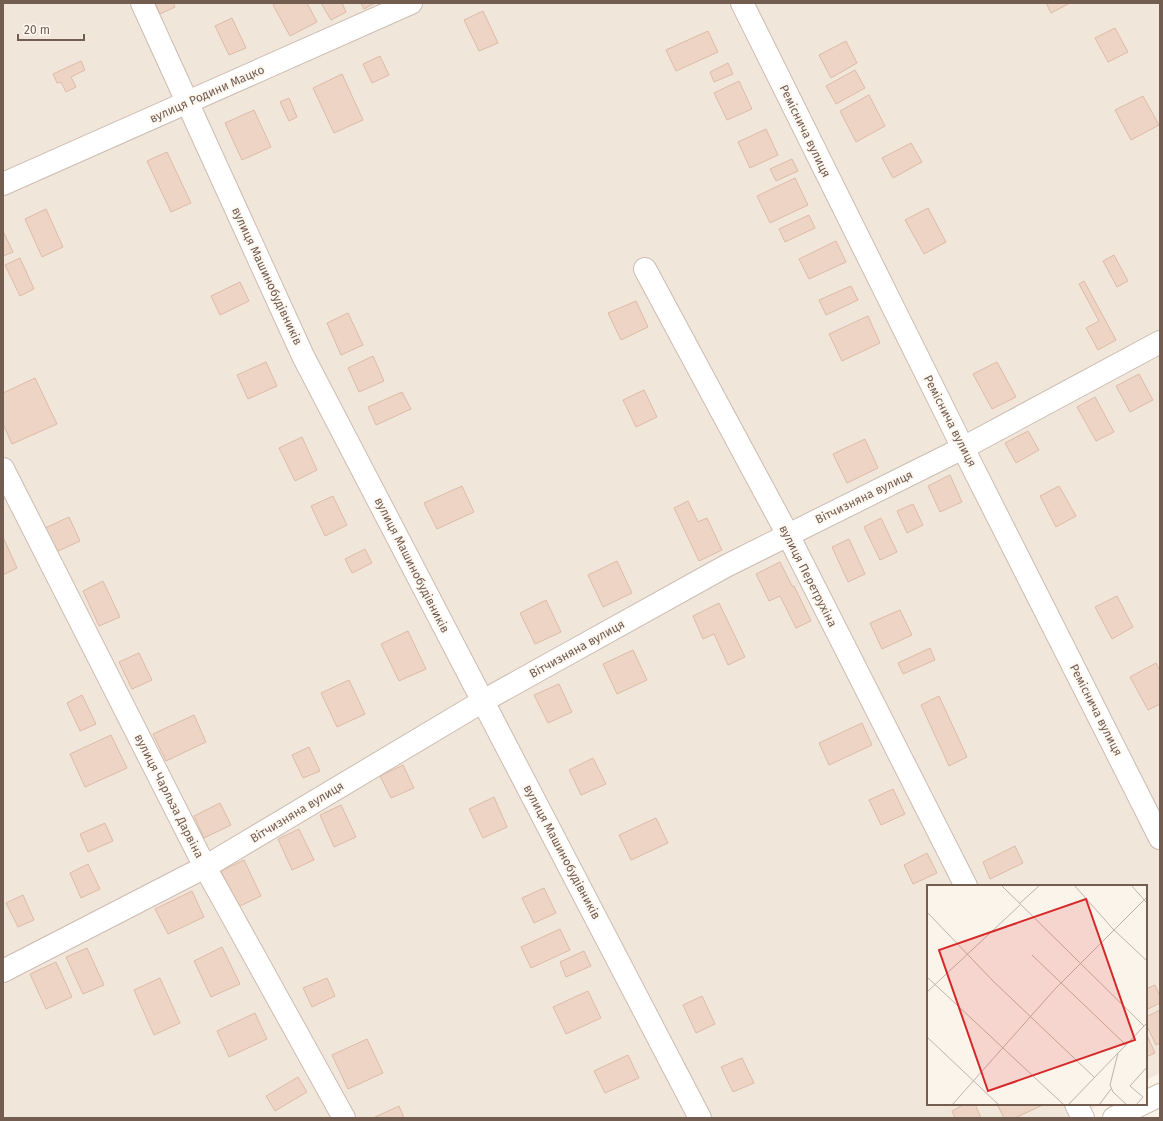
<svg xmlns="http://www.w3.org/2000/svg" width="1163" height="1121" font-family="'Fira Sans',sans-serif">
  <rect width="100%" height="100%" fill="#fbf4eb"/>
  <!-- residential -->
  <path fill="#f1e6da" d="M 3,3 L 1160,3 L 1160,1073 L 1146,1080 L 1146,886 L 928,886 L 928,1104 L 1101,1104 L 1074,1118 L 3,1118 Z"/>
  <!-- building -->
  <path fill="#edd4c5" stroke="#debaa7" d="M 155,3 L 173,3 L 175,7 L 160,14 Z
    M 277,3 L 307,3 L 317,22 L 290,36 L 273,5 Z
    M 321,3 L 342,3 L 346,12 L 331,20 Z
    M 361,3 L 375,3 L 364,9 Z
    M 1046,3 L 1070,3 L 1051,13 Z
    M 483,11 L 498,43 L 479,51 L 464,20 Z
    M 232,18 L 246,48 L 229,55 L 215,26 Z
    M 1115,28 L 1128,52 L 1108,62 L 1095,38 Z
    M 708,31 L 718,52 L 676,71 L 666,50 Z
    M 846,41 L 857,63 L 831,78 L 819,55 Z
    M 380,56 L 389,75 L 372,83 L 363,64 Z
    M 81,61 L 85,70 L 71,77 L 76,87 L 66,92 L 61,82 L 57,83 L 53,74 Z
    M 728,63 L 733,74 L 714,82 L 710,72 Z
    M 855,70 L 865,88 L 836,104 L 826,86 Z
    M 342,74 L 363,120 L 334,133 L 313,88 Z
    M 739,81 L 752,109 L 727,120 L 714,93 Z
    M 869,95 L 885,126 L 856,142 L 840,111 Z
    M 1143,96 L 1159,125 L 1131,140 L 1115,110 Z
    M 289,98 L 297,117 L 289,121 L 280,102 Z
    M 254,110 L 271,147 L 242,160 L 225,123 Z
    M 766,129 L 778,155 L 750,168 L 738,142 Z
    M 911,143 L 922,162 L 893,178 L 882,158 Z
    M 167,152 L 191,203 L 171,212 L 147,161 Z
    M 792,159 L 798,171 L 776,181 L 770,169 Z
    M 795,178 L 808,205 L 770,223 L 757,196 Z
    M 928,208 L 946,242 L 924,254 L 905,220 Z
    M 46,209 L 63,247 L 42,257 L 25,219 Z
    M 809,215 L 815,228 L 785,242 L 779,229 Z
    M 3,231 L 13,252 L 3,256 Z
    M 836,241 L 846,262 L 809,279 L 799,259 Z
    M 1114,255 L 1128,281 L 1117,287 L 1103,261 Z
    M 20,258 L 34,289 L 20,296 L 5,265 Z
    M 1084,281 L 1116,340 L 1098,350 L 1086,328 L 1099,321 L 1079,284 Z
    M 240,282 L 249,301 L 220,315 L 211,296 Z
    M 851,286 L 858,300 L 826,315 L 819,300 Z
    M 636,301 L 648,327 L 621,340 L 608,313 Z
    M 348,313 L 363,345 L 341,355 L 327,323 Z
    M 868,316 L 880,343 L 842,361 L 829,334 Z
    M 373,356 L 384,381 L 359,392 L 348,368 Z
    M 266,362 L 277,386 L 248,399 L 237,375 Z
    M 997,362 L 1016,397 L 992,409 L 973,374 Z
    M 1139,374 L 1153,400 L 1130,412 L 1116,386 Z
    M 35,378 L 57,424 L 12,444 L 3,424 L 3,393 Z
    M 644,390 L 657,417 L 636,427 L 623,400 Z
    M 402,392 L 411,409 L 376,425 L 368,407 Z
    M 1095,397 L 1114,432 L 1096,441 L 1077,407 Z
    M 1028,431 L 1039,450 L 1016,463 L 1005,443 Z
    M 302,437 L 317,470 L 295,481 L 279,448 Z
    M 865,439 L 878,468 L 847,483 L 833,454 Z
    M 950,475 L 962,502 L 940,512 L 928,486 Z
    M 462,486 L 474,512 L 437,529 L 424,503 Z
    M 1059,486 L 1076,516 L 1056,527 L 1040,496 Z
    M 333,496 L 347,525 L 325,536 L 311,506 Z
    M 688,501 L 698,522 L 707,518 L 722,550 L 699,561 L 674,508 Z
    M 913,504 L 923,525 L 907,533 L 897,511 Z
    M 69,517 L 80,541 L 56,552 L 45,528 Z
    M 881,518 L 897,552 L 880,560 L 864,527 Z
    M 3,537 L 17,568 L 3,575 Z
    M 849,539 L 865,574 L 848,582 L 832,547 Z
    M 365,549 L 372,563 L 352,573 L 345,559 Z
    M 617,561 L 632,593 L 603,607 L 588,575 Z
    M 780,562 L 792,586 L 794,586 L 811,621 L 796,628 L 780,596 L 769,601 L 756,574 Z
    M 103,581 L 120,617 L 99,626 L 83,591 Z
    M 1117,596 L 1133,627 L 1112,639 L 1095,607 Z
    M 546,600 L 561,632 L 535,644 L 520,613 Z
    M 719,603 L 745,657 L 728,665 L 714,634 L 703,639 L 693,616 Z
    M 900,610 L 912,635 L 882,649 L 870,623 Z
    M 408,631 L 426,669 L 399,681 L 381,644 Z
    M 930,648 L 935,660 L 903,674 L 898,663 Z
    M 633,650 L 647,680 L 617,694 L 603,664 Z
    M 139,653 L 152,680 L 132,689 L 119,662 Z
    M 1156,663 L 1160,671 L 1160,704 L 1148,710 L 1130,677 Z
    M 349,680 L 365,714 L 337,727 L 321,693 Z
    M 559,684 L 572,712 L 548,723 L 534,695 Z
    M 82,695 L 96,724 L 80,731 L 67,703 Z
    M 939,696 L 967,757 L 949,766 L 921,705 Z
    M 194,715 L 206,742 L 166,761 L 153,734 Z
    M 862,723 L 872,745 L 829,765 L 819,743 Z
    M 111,735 L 127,768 L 85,787 L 70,754 Z
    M 309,747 L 320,771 L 303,778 L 292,755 Z
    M 593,758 L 606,784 L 581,795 L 569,770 Z
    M 403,765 L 414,788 L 391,798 L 380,776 Z
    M 893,789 L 905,814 L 881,825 L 869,800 Z
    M 494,797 L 507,827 L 483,838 L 469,809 Z
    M 220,803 L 231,825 L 204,838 L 194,816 Z
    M 341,805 L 356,837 L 334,847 L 320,815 Z
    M 656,818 L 668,843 L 631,860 L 619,835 Z
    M 105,823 L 113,841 L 88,852 L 80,834 Z
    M 299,829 L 314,860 L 292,870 L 278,839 Z
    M 1015,846 L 1023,863 L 990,879 L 983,862 Z
    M 927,853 L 937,873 L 913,884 L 904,865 Z
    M 244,860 L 261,896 L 238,907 L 221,871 Z
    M 88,864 L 100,889 L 81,898 L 70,873 Z
    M 544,888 L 556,913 L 534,923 L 522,898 Z
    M 192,891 L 204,917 L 168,934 L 155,909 Z
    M 23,895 L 34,920 L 18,927 L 6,903 Z
    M 560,929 L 570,950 L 531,968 L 521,947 Z
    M 222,947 L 240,984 L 211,997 L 194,961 Z
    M 87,948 L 104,985 L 83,994 L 66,957 Z
    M 584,951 L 591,966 L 566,977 L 560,962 Z
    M 56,962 L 72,997 L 46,1009 L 30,974 Z
    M 160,978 L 180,1023 L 154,1035 L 134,990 Z
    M 327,978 L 335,996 L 312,1007 L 303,988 Z
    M 1155,985 L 1160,996 L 1160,1003 L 1146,1010 L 1146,989 Z
    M 588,991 L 601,1018 L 566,1034 L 553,1007 Z
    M 702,996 L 715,1024 L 696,1033 L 683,1005 Z
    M 1160,1010 L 1160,1043 L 1156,1045 L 1146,1024 L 1146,1017 Z
    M 255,1013 L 267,1039 L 229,1057 L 217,1031 Z
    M 1146,1033 L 1155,1053 L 1146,1057 Z
    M 367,1039 L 383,1073 L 348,1089 L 332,1055 Z
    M 628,1055 L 639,1078 L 605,1093 L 594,1071 Z
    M 742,1058 L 754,1083 L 733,1092 L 721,1067 Z
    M 298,1077 L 307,1092 L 275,1111 L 266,1096 Z
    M 963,1104 L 975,1104 L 981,1118 L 955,1118 L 952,1111 L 963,1105 Z
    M 997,1104 L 1045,1104 L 1015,1118 L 1004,1118 Z
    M 399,1106 L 404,1118 L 373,1118 Z"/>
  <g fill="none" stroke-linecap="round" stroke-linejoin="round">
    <!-- street casing -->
    <g stroke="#ccbcb1" stroke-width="24">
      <path id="street" d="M 142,3 L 303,356 L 700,1118
        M 742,3 L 963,448 L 1160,838
        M 3,184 L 411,3
        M 645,269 L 788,535 L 966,886
        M 3,469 L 205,867 L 344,1118
        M 3,971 L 205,867 L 483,701 L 726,566 L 963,448 L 1160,342
        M 1076,1104 L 1083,1118"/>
    </g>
    <!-- secondary casing -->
    <g stroke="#d0beb2" stroke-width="24">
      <path id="secondary" d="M 1146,1102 L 1160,1095
        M 1114,1118 L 1142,1104"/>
    </g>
    <!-- street -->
    <use href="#street" stroke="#fff" stroke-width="22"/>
    <!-- secondary -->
    <use href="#secondary" stroke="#fff" stroke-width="22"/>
  </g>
  <g text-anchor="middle" stroke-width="4" stroke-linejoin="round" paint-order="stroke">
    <!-- street labels -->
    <g font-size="12" fill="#735c50" stroke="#fdf8f1">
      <text transform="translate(207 94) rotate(-24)" y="4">вулиця Родини Мацко</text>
      <text transform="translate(805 131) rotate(64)" y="4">Реміснича вулиця</text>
      <text transform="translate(267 276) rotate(65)" y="4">вулиця Машинобудівників</text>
      <text transform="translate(950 421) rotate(63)" y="4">Реміснича вулиця</text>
      <text transform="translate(864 497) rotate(-26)" y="4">Вітчизняна вулиця</text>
      <text transform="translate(412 565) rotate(63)" y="4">вулиця Машинобудівників</text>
      <text transform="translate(808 576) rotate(63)" y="4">вулиця Перетрухіна</text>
      <text transform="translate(577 649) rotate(-29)" y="4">Вітчизняна вулиця</text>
      <text transform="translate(1096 710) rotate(63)" y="4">Реміснича вулиця</text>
      <text transform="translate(169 796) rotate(63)" y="4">вулиця Чарльза Дарвіна</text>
      <text transform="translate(297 812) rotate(-31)" y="4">Вітчизняна вулиця</text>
      <text transform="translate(562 852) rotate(62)" y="4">вулиця Машинобудівників</text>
    </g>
  </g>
  <!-- overview -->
  <g transform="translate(927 885)">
    <rect width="220" height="220" fill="#fbf4eb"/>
    <path fill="none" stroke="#c1b2a8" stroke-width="1" d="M 74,0 L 217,141M 147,0 L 186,44 L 220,76M 204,0 L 220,18M 92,19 L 113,0M 0,27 L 66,96 L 167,192M 105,70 L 199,160M 0,92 L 137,220M 0,107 L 93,20M 0,152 L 72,220M 191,168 L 183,200 L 186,207 L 200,220M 25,220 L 128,104 L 220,12M 141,220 L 220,138M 172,220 L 184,204M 209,220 L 216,212 L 203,201 L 220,182"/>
    <path fill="#d62828" fill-opacity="0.15" stroke="#d62828" stroke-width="2" d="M 159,14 L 208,155 L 61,206 L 12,65 Z"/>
    <rect width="220" height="220" fill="none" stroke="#735c50" stroke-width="2"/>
  </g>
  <!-- border -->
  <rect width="1163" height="1121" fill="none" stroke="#735c50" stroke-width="8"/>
  <!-- scale -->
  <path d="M18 34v6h66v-6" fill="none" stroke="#735c50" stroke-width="2"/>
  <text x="24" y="34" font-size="12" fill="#735c50" stroke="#fdf8f1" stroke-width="3" paint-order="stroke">20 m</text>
</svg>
